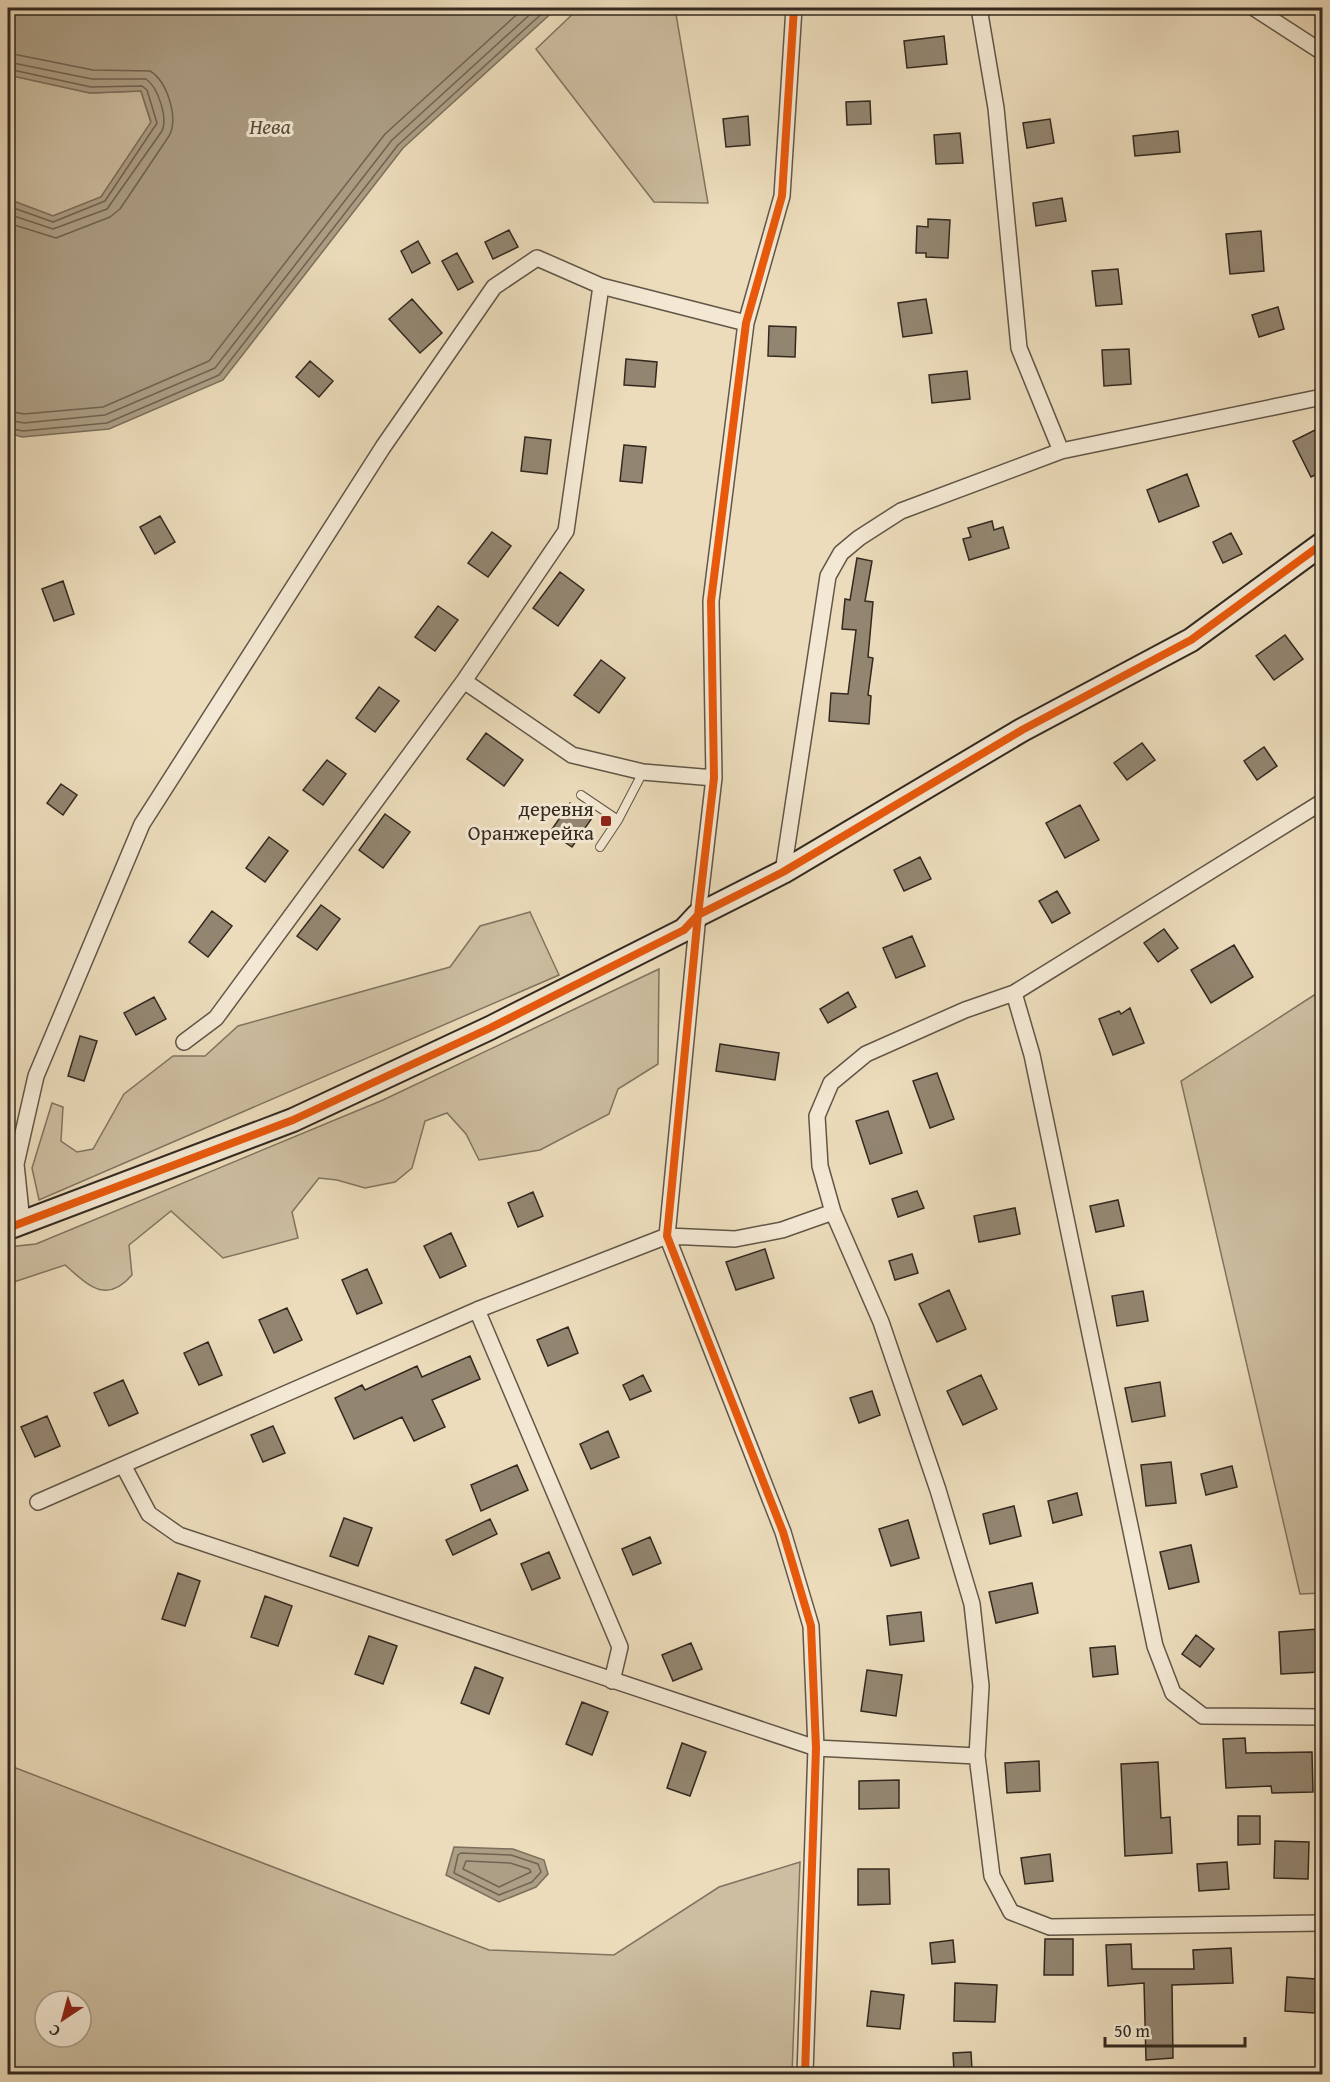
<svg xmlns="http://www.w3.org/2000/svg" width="1330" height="2082" font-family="'Gentium Book Plus',serif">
  <rect width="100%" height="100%" fill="#ecdcbb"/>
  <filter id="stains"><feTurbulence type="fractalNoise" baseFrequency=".00333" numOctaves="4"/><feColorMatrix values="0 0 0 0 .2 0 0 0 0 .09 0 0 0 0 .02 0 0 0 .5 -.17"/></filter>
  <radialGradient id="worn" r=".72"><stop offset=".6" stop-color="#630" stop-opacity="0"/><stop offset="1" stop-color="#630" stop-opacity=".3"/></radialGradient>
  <!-- green -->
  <path fill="#cdbea1" stroke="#807460" stroke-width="1.5" fill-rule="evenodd" d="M 579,8 L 675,8 L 708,203 L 654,202 L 536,49 Z
    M 8,75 L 90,93 L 141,91 L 151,123 L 101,197 L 53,216 L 8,199 Z
    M 530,912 L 559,975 L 39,1200 L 32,1168 L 52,1103 L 63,1107 L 61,1141 L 77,1152 L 93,1149 L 124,1094 L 173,1056 L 205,1056 L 238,1026 L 450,967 L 480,926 Z
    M 659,969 L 658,1064 L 618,1089 L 609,1114 L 540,1150 L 479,1160 L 466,1134 L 447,1113 L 425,1121 L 412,1168 L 395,1182 L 365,1188 L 337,1180 L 319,1178 L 292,1212 L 298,1238 L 223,1258 L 171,1211 L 129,1245 L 132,1275 C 106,1305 88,1285 65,1265 L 8,1284 L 8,1247 L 36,1244 L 383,1100 Z
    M 1322,990 L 1322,1593 L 1300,1594 L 1181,1081 Z
    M 8,1765 L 489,1950 L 614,1955 L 719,1887 L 800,1862 L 792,2074 L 8,2074 ZM 45,2001 L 81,2001 L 81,2037 L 45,2037 Z"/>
  <!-- water -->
  <path fill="#ad9f86" stroke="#7c705d" stroke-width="1.5" d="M 8,8 L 557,8 L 403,148 L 223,380 L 109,429 L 22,437 L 8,433 L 8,199 L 53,216 L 101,197 L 151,122 L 141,91 L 90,93 L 8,75 Z
    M 454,1847 L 513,1849 L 544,1860 L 548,1874 L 536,1887 L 499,1902 L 446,1875 Z"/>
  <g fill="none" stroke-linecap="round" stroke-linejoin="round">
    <!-- shore -->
    <path stroke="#706453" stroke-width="1.5" d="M 8,53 L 93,70 L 150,71 C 167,81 179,118 169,136 L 120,209 L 110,217 L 56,238 L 8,223
      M 8,62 L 92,79 L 146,79 C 158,87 168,118 162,131 L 107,209 L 53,229 L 8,214
      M 8,69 L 91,87 L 142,86 L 147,90 L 157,123 L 105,201 L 53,222 L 8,206
      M 8,411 L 24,414 L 103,407 L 209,361 L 385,134 L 524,8
      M 8,420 L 24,423 L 105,415 L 215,368 L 392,140 L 537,8
      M 8,428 L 23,431 L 107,423 L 219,375 L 398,145 L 548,8
      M 461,1853 L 511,1855 L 538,1864 L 541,1872 L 532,1882 L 499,1895 L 454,1873 L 458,1855 Z
      M 466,1861 L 510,1863 L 529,1869 L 531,1872 L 499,1887 L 463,1869 Z"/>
  </g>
  <!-- building -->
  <path fill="#938671" stroke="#332920" stroke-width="1.5" d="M 944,36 L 947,64 L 907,68 L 904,41 Z
    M 870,101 L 871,124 L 847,125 L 846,102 Z
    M 748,116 L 750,145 L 726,147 L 723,119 Z
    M 1050,119 L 1054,143 L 1027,148 L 1023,123 Z
    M 1178,131 L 1180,152 L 1135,156 L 1133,136 Z
    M 960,133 L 963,163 L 936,164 L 934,135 Z
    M 1062,198 L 1066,221 L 1036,226 L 1033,203 Z
    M 928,219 L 950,220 L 948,258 L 926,257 L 926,253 L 916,253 L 917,226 L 928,227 Z
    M 509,230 L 518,247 L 493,259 L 485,242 Z
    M 1261,231 L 1264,271 L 1230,274 L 1226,234 Z
    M 418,241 L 430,263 L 412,273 L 401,251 Z
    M 457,253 L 473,282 L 458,290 L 442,261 Z
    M 1118,269 L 1122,304 L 1096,306 L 1092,271 Z
    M 412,299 L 442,333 L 420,353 L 389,319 Z
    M 926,299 L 932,333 L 903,337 L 898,303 Z
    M 1278,307 L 1284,329 L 1259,337 L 1252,315 Z
    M 769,326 L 796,327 L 795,357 L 768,356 Z
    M 1129,349 L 1131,384 L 1104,386 L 1102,350 Z
    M 626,359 L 657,362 L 655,387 L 624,385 Z
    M 310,361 L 333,381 L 319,397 L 296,377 Z
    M 967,371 L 970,399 L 932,403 L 929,375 Z
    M 1319,428 L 1323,436 L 1323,471 L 1311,477 L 1293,441 Z
    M 525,437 L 551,440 L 547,474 L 521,471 Z
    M 624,445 L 646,447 L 642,483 L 620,481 Z
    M 1187,474 L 1199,506 L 1159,522 L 1147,490 Z
    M 160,516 L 175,542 L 155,554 L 140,527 Z
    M 992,521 L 994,530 L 1003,527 L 1009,548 L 969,560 L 963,539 L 971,537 L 968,528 Z
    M 492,532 L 511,546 L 488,577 L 468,563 Z
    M 1231,533 L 1242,554 L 1223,563 L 1213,542 Z
    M 857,558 L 872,561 L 865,601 L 873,602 L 868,657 L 873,658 L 868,695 L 871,696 L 869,724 L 829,721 L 831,693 L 848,694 L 856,630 L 842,629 L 845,599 L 850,600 Z
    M 560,572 L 584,590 L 558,626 L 533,608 Z
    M 63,581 L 74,614 L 54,621 L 42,589 Z
    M 438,606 L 458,620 L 435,651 L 415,637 Z
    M 1285,635 L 1303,659 L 1274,680 L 1256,656 Z
    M 601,660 L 625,678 L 599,713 L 574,695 Z
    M 379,687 L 399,701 L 375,732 L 356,718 Z
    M 486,733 L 523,760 L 504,786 L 467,759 Z
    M 1142,743 L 1155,760 L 1127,780 L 1114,763 Z
    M 1264,747 L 1277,766 L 1257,780 L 1244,761 Z
    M 327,760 L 346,774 L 323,805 L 303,790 Z
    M 61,784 L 77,795 L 63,815 L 47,803 Z
    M 570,803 L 592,818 L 572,847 L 550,832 Z
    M 1080,805 L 1099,840 L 1065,858 L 1046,823 Z
    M 385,814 L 410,832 L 383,868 L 359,850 Z
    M 269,837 L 288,851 L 265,882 L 246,868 Z
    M 920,857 L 931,879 L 904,891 L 894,870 Z
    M 1057,891 L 1070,913 L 1052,923 L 1039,901 Z
    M 321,905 L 340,919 L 317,950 L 297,936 Z
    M 212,911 L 232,926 L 208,957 L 189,942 Z
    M 1164,929 L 1178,948 L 1158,962 L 1144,943 Z
    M 912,936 L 925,966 L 896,978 L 883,948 Z
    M 1234,945 L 1253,977 L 1211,1003 L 1191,970 Z
    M 848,992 L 856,1007 L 828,1023 L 820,1009 Z
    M 154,997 L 166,1019 L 136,1035 L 124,1013 Z
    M 1130,1008 L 1144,1043 L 1113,1055 L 1099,1019 L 1119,1011 L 1121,1014 Z
    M 80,1036 L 97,1041 L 84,1081 L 68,1076 Z
    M 720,1044 L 779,1053 L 775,1080 L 716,1071 Z
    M 937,1073 L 954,1119 L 930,1128 L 913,1081 Z
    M 888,1111 L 902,1153 L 870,1164 L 856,1121 Z
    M 917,1191 L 924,1208 L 898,1217 L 892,1199 Z
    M 533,1192 L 543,1216 L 518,1227 L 508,1203 Z
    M 1118,1200 L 1124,1226 L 1096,1232 L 1090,1206 Z
    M 1015,1208 L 1020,1234 L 979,1242 L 974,1216 Z
    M 451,1233 L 466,1266 L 440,1278 L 424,1246 Z
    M 765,1249 L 774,1278 L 736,1290 L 726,1262 Z
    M 912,1254 L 918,1273 L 895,1280 L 889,1261 Z
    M 367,1269 L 382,1303 L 357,1314 L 342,1280 Z
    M 949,1290 L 966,1329 L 937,1342 L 919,1304 Z
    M 1143,1291 L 1148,1321 L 1117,1326 L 1112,1296 Z
    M 287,1308 L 302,1340 L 274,1353 L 259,1320 Z
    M 568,1327 L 578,1353 L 548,1366 L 537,1340 Z
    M 208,1342 L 222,1375 L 199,1385 L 184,1353 Z
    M 470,1356 L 480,1379 L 432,1400 L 445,1427 L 414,1441 L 402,1417 L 354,1439 L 335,1398 L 362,1385 L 365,1390 L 417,1366 L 422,1377 Z
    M 643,1375 L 651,1391 L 630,1400 L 623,1385 Z
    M 981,1375 L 997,1409 L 963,1425 L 947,1391 Z
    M 123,1380 L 138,1413 L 109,1426 L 94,1393 Z
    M 1160,1382 L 1165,1416 L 1132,1422 L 1125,1388 Z
    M 872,1391 L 880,1415 L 859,1423 L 850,1398 Z
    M 47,1416 L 60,1446 L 35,1457 L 21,1427 Z
    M 273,1426 L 285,1453 L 263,1462 L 251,1435 Z
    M 608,1431 L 619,1457 L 591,1469 L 580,1444 Z
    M 1171,1462 L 1176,1503 L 1146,1506 L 1141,1465 Z
    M 517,1465 L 528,1490 L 481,1511 L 471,1485 Z
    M 1232,1466 L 1237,1487 L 1206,1495 L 1201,1474 Z
    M 1077,1493 L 1082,1515 L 1053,1523 L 1048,1501 Z
    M 1014,1506 L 1021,1536 L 990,1544 L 983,1514 Z
    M 344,1518 L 372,1528 L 358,1566 L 330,1556 Z
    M 490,1519 L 497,1534 L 453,1555 L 446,1540 Z
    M 908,1520 L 919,1558 L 891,1566 L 879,1529 Z
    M 650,1537 L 661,1563 L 633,1575 L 622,1549 Z
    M 1191,1545 L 1199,1582 L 1169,1589 L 1160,1552 Z
    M 549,1552 L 560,1578 L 532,1590 L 521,1564 Z
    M 178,1573 L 200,1581 L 185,1626 L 162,1619 Z
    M 1032,1583 L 1038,1613 L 996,1623 L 989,1592 Z
    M 265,1596 L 292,1606 L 278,1646 L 251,1637 Z
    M 921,1612 L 924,1641 L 890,1645 L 887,1616 Z
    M 1318,1629 L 1320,1672 L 1281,1674 L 1279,1632 Z
    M 1196,1635 L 1214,1649 L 1200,1667 L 1182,1654 Z
    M 369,1636 L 397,1646 L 383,1684 L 355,1674 Z
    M 691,1643 L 702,1669 L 673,1681 L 662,1655 Z
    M 1115,1646 L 1118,1674 L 1093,1677 L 1090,1648 Z
    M 475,1667 L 503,1678 L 489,1714 L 461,1703 Z
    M 867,1670 L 902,1675 L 896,1716 L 861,1711 Z
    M 582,1702 L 608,1712 L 592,1755 L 566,1744 Z
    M 1245,1738 L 1246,1753 L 1312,1752 L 1313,1792 L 1272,1793 L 1271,1786 L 1226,1788 L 1223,1739 Z
    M 682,1743 L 706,1752 L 690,1796 L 667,1788 Z
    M 1039,1761 L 1040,1791 L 1007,1793 L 1005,1763 Z
    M 1158,1762 L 1161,1818 L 1170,1817 L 1172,1853 L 1125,1856 L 1121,1764 Z
    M 899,1780 L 899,1808 L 859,1809 L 859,1781 Z
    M 1238,1816 L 1260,1816 L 1260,1844 L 1238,1845 Z
    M 1275,1841 L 1309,1842 L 1308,1879 L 1274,1878 Z
    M 1050,1854 L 1053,1881 L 1025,1884 L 1021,1858 Z
    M 1227,1862 L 1229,1889 L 1199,1891 L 1197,1864 Z
    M 858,1869 L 889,1869 L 890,1904 L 858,1905 Z
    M 1045,1939 L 1073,1939 L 1073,1975 L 1044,1975 Z
    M 953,1940 L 955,1962 L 932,1964 L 930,1943 Z
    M 1131,1944 L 1132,1969 L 1194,1969 L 1193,1950 L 1231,1948 L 1233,1983 L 1172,1985 L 1173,2058 L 1146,2060 L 1144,1983 L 1108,1986 L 1106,1945 Z
    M 1287,1977 L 1316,1979 L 1315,2013 L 1285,2011 Z
    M 955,1983 L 997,1985 L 995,2022 L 954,2021 Z
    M 871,1991 L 904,1995 L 900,2029 L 867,2026 Z
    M 971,2052 L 972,2070 L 954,2071 L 953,2053 Z"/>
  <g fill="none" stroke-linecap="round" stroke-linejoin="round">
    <!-- lane casing -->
    <g stroke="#615647" stroke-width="10">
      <path id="lane" d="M 581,795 L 618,820
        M 600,847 L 618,820 L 643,772"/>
    </g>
    <!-- street casing -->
    <g stroke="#615647" stroke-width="18">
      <path id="street" d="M 794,8 L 782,196 L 746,323 L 711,601 L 714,778 L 698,915 L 667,1236 L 783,1532 L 811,1626 L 816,1748 L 805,2074
        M 979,8 L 996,108 L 1019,348 L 1061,451
        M 1254,8 L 1322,52
        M 464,681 L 572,755 L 643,772 L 714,778
        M 1322,802 L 1014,993 L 965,1010 L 866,1054 L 831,1083 L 817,1116 L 820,1166 L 833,1212 L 881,1322 L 938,1490 L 972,1604 L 981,1686 L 977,1756 L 992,1876 L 1011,1912 L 1050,1927 L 1322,1923
        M 783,872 L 828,576 L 841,553 L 859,538 L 901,511 L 1061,451 L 1322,397
        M 1014,993 L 1032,1055 L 1155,1646 L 1173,1693 L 1203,1716 L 1322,1717
        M 184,1042 L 216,1018 L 464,681 L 566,531 L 601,286
        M 22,1222 L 16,1164 L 36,1076 L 142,824 L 383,447 L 494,287 L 537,258 L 601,286 L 746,323
        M 477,1310 L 620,1647 L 612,1681
        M 123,1465 L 149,1514 L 179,1535 L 816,1748 L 977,1756
        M 38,1502 L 477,1310 L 667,1236 L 735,1239 L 782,1230 L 833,1212"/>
    </g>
    <!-- secondary casing -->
    <g stroke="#332920" stroke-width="26">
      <path id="secondary" d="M 8,1228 L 293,1120 L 490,1028 L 684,930 L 698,915 L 783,872 L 1022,730 L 1191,640 L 1322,544"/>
    </g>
    <!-- lane -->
    <use href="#lane" stroke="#f3e8d3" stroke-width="8"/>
    <!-- street -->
    <use href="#street" stroke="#f3e8d3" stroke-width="15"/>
    <!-- secondary -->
    <use href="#secondary" stroke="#f3e8d3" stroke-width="22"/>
    <!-- cycleway casing -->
    <g stroke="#f3e8d3" stroke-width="11">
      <path id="cycleway" d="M 794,8 L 782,196 L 746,323 L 711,601 L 714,778 L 698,915 L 667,1236 L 783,1532 L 811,1626 L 816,1748 L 805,2074
        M 8,1228 L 293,1120 L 490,1028 L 684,930 L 698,915 L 783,872 L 1022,730 L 1191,640 L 1322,544"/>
    </g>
    <!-- cycleway -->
    <use href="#cycleway" stroke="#e8590c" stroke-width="8"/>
  </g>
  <!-- markers -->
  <rect fill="#8f2418" stroke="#f3e8d3" stroke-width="2" x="600" y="815" width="12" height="12" rx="3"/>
  <g text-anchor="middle" stroke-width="6" stroke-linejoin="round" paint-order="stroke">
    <!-- poi labels -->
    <g font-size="21" fill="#332920" stroke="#f3e8d3" text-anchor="end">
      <text x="594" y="816">деревня<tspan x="594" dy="24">Оранжерейка</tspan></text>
    </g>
    <!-- water labels -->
    <g font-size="22" font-style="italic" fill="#584c3f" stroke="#f3e8d3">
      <text x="270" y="134">Нева</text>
    </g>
  </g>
  <!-- margin -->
  <rect width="1330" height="2082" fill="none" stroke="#ecdcbb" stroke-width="30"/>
  <rect x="9" y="9" width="1312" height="2064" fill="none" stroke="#332920" stroke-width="3"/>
  <rect x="15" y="15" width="1300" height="2052" fill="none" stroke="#332920" stroke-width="1.5"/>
  <!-- north arrow -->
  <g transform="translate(63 2019) rotate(216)"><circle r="28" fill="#f3e8d3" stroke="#a69c8b" stroke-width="1.5"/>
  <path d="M0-4.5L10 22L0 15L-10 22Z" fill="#8f2418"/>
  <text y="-9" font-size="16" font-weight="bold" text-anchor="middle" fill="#332920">С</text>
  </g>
  <!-- scale -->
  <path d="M1105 2037v9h140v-9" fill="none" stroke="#332920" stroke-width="3"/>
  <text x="1114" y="2037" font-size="18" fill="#332920" stroke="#f3e8d3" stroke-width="4.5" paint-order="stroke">50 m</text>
  <rect width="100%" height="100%" filter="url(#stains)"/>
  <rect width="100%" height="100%" fill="url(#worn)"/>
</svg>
